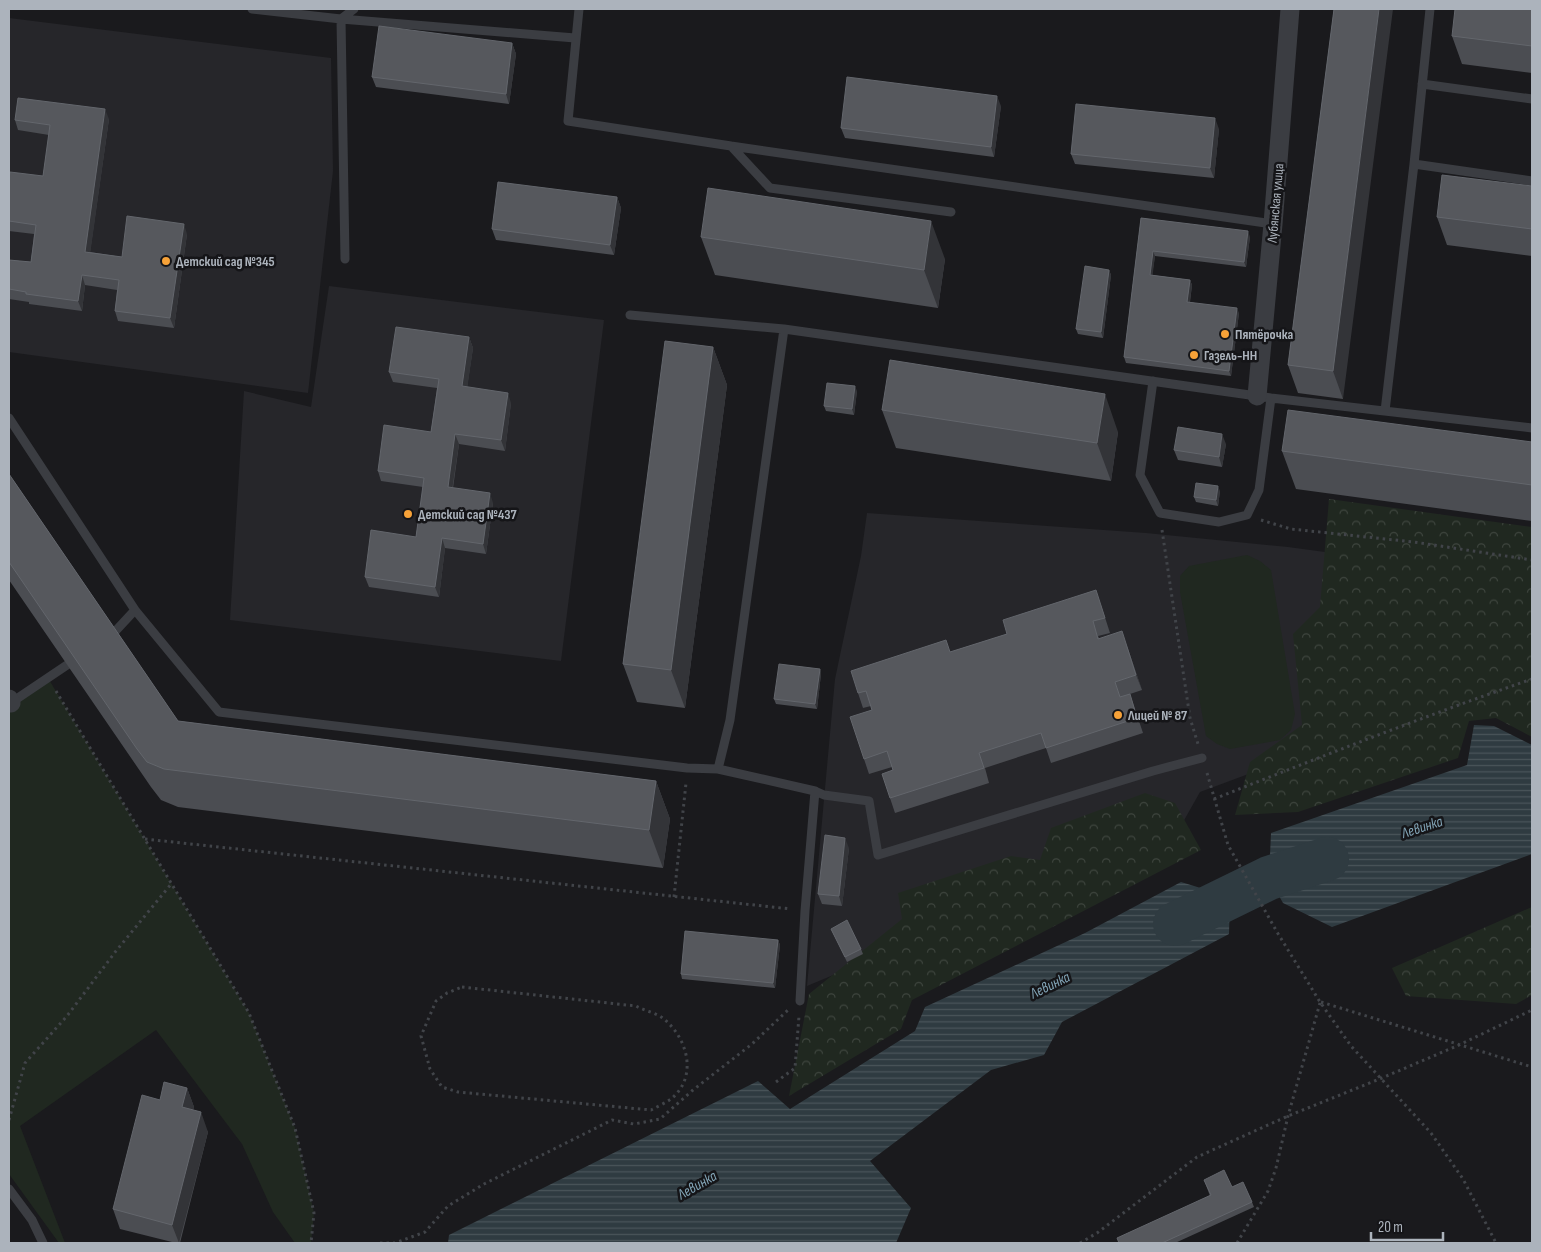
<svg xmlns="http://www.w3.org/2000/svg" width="1541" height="1252" font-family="'Sofia Sans Condensed',sans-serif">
  <defs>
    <pattern id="forest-crowns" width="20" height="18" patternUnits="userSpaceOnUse" patternTransform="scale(1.25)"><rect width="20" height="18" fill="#202820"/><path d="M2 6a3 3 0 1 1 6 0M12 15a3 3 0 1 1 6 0" fill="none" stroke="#3e453e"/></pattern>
    <pattern id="water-rules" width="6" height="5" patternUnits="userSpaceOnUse" patternTransform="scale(1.25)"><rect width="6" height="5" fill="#2f3b41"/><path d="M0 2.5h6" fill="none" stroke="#4a555a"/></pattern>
  </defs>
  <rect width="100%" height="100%" fill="#1a1a1d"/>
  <!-- built -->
  <path fill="#26262a" d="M 9,18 L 331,58 L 333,171 L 308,393 L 9,352 Z
    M 329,286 L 604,320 L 561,661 L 230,620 L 244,391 L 311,407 Z
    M 867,513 L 1146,533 L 1288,547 L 1532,580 L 1310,751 L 1200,792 L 1178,831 L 807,986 L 835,679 L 861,556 Z"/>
  <!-- green -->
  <path fill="#202820" d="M 1247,555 L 1260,561 L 1271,570 L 1295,714 L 1291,730 L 1280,740 L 1230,749 L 1217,744 L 1206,736 L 1180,592 L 1180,576 L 1189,566 Z
    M 48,678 L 249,1013 L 295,1128 L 314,1213 L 311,1243 L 295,1243 L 273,1212 L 242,1144 L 156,1030 L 20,1126 L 65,1243 L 59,1243 L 9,1174 L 9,699 Z"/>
  <!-- forest -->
  <path fill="url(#forest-crowns)" d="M 1329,499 L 1532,527 L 1532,737 L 1496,718 L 1469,721 L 1458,758 L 1298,812 L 1235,815 L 1250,762 L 1302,725 L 1293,634 L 1320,607 Z
    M 1145,793 L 1175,803 L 1201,850 L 912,1000 L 901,1029 L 789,1096 L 809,994 L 902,919 L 898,893 L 1011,856 L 1040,860 L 1051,828 Z
    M 1532,907 L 1532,995 L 1516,1004 L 1406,996 L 1392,968 Z"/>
  <!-- water -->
  <path fill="url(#water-rules)" d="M 1474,725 L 1494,726 L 1532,745 L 1532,854 L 1332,927 L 1283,903 L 1269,878 L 1271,833 L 1467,765 Z
    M 1181,882 L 1230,897 L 1229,934 L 1062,1022 L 1044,1055 L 991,1070 L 870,1161 L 911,1208 L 896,1243 L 448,1243 L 449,1235 L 758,1081 L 790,1109 L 915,1031 L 925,1007 L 1085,933 Z"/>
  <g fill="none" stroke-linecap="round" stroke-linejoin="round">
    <!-- river -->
    <path stroke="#2f3b41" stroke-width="44" d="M 1175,924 L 1269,878 L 1327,859"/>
    <!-- path -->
    <path stroke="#414449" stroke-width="3" stroke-dasharray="2.5 4" stroke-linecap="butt" d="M 1261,520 L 1291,529 L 1414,542 L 1532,560
      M 1162,530 L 1190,718 L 1198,744
      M 56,691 L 249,1013 L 295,1128 L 314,1213 L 311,1243
      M 1207,773 L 1228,845 L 1277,932 L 1320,1002 L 1351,1046 L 1431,1133 L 1463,1179 L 1496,1243
      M 1214,799 C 1320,757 1425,716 1532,679
      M 145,839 L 791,909
      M 674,897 L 686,783
      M 462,987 L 636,1006 C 645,1011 657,1013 664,1019 C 688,1039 698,1077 671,1099 C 665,1103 657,1107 651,1110 L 458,1092 L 442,1087 L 430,1069 L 421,1036 L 436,1001 L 447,993 Z
      M 1321,1002 L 1532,1067
      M 776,1082 L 795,1068 L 799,1016
      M 9,1120 L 25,1063 L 67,1016 L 116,951 L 172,883
      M 380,1243 L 395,1243 L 425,1232 L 448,1206 L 484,1184 L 612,1120 L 634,1124 L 660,1119 L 693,1090 L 752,1044 L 788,1010
      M 1080,1243 L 1097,1233 L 1197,1157 L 1288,1116 L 1382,1078 L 1459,1045 L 1532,1010
      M 1237,1243 L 1268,1191 L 1276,1168 L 1288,1116 L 1320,1003"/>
    <!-- lane -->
    <path stroke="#3b3d42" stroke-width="9" d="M 252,9 L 341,19 L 354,9
      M 579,9 L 568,121 L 731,146 L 770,188 L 951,212
      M 1422,84 L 1532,99
      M 731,146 L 1273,224
      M 1414,164 L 1532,181
      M 345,259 L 341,19 L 575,38
      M 630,315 L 784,329 L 1271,398 L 1532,428
      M 1153,381 L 1140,475 L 1160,513 L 1219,522 L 1247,515 L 1259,490 L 1271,398
      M 1385,411 L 1414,164 L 1430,9
      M 9,418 L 135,610
      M 109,638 L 135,610 L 219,712 L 687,768 L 718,769 L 730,720 L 784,329
      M 9,704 L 67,665
      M 718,769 L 815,791 L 805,911 L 800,1001
      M 815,791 L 824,795 L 869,801 L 878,855 L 1153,771 L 1202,758
      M 9,1189 L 32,1220 L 43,1243"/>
    <!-- street -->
    <path stroke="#3b3d42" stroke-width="19" d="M 1257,396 L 1273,224 L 1290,9
      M 9,699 L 11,703"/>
  </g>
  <!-- wall -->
  <path fill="#4b4d52" d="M 1334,9 L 1343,399 L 1298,393 L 1288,365 Z
    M 1532,9 L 1532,73 L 1462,64 L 1452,36 Z
    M 512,43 L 516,54 L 509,104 L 376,87 L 372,77 Z
    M 1001,106 L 994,157 L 845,138 L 841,128 Z
    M 109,119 L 90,252 L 122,257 L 187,234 L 174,328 L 118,321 L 115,311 L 117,290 L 85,285 L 82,311 L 29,304 L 29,302 L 9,299 L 9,260 L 31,262 L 34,234 L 9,231 L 9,178 L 43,176 L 49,135 L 18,130 L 15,120 Z
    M 1219,129 L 1214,178 L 1075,164 L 1071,154 Z
    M 1532,186 L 1532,256 L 1447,245 L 1437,217 Z
    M 617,197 L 621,208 L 614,255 L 496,240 L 492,229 Z
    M 1141,218 L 1250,237 L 1246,267 L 1155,256 L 1152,275 L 1190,280 L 1192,285 L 1190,302 L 1239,313 L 1231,376 L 1126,363 L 1124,357 Z
    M 701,237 L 945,259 L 938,308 L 715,275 Z
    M 1109,270 L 1111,275 L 1103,338 L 1078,334 L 1076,329 Z
    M 469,337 L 473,348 L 467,387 L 511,403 L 505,451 L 459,444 L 453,488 L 493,503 L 486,554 L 445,548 L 439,597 L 369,587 L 365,577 L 416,537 L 423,487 L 381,481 L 378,471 L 431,432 L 437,388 L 393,382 L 389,372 Z
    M 713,347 L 727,385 L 685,708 L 637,702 L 623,664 Z
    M 857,391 L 854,415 L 826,411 L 824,406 Z
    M 882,410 L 1118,432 L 1111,481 L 896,448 Z
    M 1532,442 L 1532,521 L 1296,489 L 1282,451 Z
    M 1226,444 L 1222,467 L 1178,460 L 1174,450 Z
    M 9,474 L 178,721 L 656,781 L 670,819 L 663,868 L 178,807 L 161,800 L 151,787 L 9,580 Z
    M 1220,491 L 1218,506 L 1196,502 L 1194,497 Z
    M 1101,605 L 1110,633 L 1098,636 L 1099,638 L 1127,646 L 1142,690 L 1130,694 L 1143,733 L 1051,763 L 1046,748 L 985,768 L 989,783 L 895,813 L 890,798 L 893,770 L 892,767 L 869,774 L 864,759 L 872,710 L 871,706 L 863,708 L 858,693 L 950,652 Z
    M 820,669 L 821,674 L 817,709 L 776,704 L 774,699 Z
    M 849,848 L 842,906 L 822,904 L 818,894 Z
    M 831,929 L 861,949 L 863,954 L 847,962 Z
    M 778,940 L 780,945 L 775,988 L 682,979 L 681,974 Z
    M 187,1088 L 194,1107 L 193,1110 L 208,1132 L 180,1243 L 176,1243 L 120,1229 L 113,1209 L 160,1100 Z
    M 1204,1180 L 1232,1187 L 1252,1202 L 1254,1207 L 1175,1243 L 1119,1243 L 1210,1196 Z"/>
  <!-- shaded-wall -->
  <path fill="#333438" d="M 1379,9 L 1393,9 L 1343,399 L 1333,371 Z
    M 512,43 L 516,54 L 509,104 L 506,94 Z
    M 997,96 L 1001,106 L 994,157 L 991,147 Z
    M 105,109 L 109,119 L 89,262 L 85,252 Z
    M 1215,118 L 1219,129 L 1214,178 L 1210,168 Z
    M 617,197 L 621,208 L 614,255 L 610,245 Z
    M 931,221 L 945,259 L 938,308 L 924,270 Z
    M 184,224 L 187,234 L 174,328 L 170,318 Z
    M 1248,231 L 1250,237 L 1246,267 L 1244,262 Z
    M 1153,251 L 1155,256 L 1152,280 L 1150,275 Z
    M 1109,270 L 1111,275 L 1103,338 L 1101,332 Z
    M 82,275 L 85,285 L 82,311 L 78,301 Z
    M 1190,280 L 1192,285 L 1189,307 L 1187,302 Z
    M 1237,308 L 1239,313 L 1231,376 L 1229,371 Z
    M 469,337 L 473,348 L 466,397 L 462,386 Z
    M 713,347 L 727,385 L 685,708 L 671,670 Z
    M 855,386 L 857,391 L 854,415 L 852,409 Z
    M 508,393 L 511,403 L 505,451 L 501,440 Z
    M 1105,394 L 1118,432 L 1111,481 L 1097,443 Z
    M 455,434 L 459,444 L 451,497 L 448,487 Z
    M 1222,434 L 1226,444 L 1222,467 L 1219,457 Z
    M 1218,486 L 1220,491 L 1218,506 L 1216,500 Z
    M 490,493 L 493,503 L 486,554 L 483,544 Z
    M 442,538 L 445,548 L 439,597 L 435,587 Z
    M 1122,631 L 1127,646 L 1142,690 L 1136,675 Z
    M 820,669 L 821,674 L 817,709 L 815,704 Z
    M 656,781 L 670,819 L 663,868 L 649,830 Z
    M 845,838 L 849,848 L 842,906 L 839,896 Z
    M 778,940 L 780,945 L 775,988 L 773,983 Z
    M 187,1088 L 194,1107 L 189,1127 L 182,1107 Z
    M 201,1112 L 208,1132 L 179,1243 L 172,1225 Z"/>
  <!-- building -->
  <path fill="#56585d" stroke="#63666c" d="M 1334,9 L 1379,9 L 1333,371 L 1288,365 Z
    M 1455,9 L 1532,9 L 1532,46 L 1452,36 Z
    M 379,26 L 512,43 L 506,94 L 372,77 Z
    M 847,77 L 997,96 L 991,147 L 841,128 Z
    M 18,98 L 105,109 L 85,252 L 122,257 L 127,216 L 184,224 L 170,318 L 115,311 L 119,280 L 82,275 L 78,301 L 26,294 L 26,292 L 9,289 L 9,260 L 31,262 L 36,225 L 9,221 L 9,178 L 10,172 L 43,176 L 50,125 L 15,120 Z
    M 1076,104 L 1215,118 L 1210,168 L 1071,154 Z
    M 1442,175 L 1532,186 L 1532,229 L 1437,217 Z
    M 498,182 L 617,197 L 610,245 L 492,229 Z
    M 708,188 L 931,221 L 924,270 L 701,237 Z
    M 1141,218 L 1248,231 L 1244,262 L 1153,251 L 1150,275 L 1190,280 L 1187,302 L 1237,308 L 1229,371 L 1124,357 Z
    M 1085,266 L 1109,270 L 1101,332 L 1076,329 Z
    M 396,327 L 469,337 L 462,386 L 508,393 L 501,440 L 455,434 L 448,487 L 490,493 L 483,544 L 442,538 L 435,587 L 365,577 L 371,530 L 416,537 L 424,478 L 378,471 L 384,425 L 431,432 L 439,379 L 389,372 Z
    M 665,341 L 713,347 L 671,670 L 623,664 Z
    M 890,360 L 1105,394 L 1097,443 L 882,410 Z
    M 827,383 L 855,386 L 852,409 L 824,406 Z
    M 1288,410 L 1532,442 L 1532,485 L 1282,451 Z
    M 1178,427 L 1222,434 L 1219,457 L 1174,450 Z
    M 9,474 L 178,721 L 656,781 L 649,830 L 164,769 L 147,762 L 137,749 L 9,562 Z
    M 1196,483 L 1218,486 L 1216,500 L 1194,497 Z
    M 1096,590 L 1105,618 L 1093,621 L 1098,639 L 1122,631 L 1136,675 L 1115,682 L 1120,697 L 1130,694 L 1137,718 L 1046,748 L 1041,733 L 979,753 L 984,768 L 890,798 L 882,774 L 893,770 L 887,751 L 864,759 L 850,717 L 872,710 L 866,691 L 858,693 L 851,671 L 946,640 L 950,652 L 1007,634 L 1003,620 Z
    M 779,664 L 820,669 L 815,704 L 774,699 Z
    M 825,835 L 845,838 L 839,896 L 818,894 Z
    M 847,920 L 861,949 L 845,957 L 831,929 Z
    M 685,931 L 778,940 L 773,983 L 681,974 Z
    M 164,1082 L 187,1088 L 182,1107 L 201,1112 L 172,1225 L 113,1209 L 142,1095 L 160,1100 Z
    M 1224,1170 L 1232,1187 L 1243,1182 L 1252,1202 L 1162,1243 L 1119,1243 L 1117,1238 L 1211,1195 L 1204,1180 Z"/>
  <!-- markers -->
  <g fill="#f7a238" stroke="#151518" stroke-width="2">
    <circle cx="166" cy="261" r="5"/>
    <circle cx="1225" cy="334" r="5"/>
    <circle cx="1194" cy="355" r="5"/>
    <circle cx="408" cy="514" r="5"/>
    <circle cx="1118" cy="715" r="5"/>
  </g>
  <g text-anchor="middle" stroke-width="5" stroke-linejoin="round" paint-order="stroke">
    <!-- street labels -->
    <g font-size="14" fill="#acb3bc" stroke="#151518">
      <text transform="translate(1275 203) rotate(-85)" y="5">Лубянская улица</text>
    </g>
    <!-- poi labels -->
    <g font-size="14" font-weight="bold" fill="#acb3bc" stroke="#151518" text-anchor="start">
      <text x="176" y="266">Детский сад №345</text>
      <text x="1235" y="339">Пятёрочка</text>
      <text x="1204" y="360">Газель-НН</text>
      <text x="418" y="519">Детский сад №437</text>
      <text x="1128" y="720">Лицей № 87</text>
    </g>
    <!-- water labels -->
    <g font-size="15" font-style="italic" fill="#83a5b7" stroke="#151518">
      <text transform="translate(1422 827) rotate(-18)" y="5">Левинка</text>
      <text transform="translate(1050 985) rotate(-26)" y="5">Левинка</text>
      <text transform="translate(697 1185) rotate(-30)" y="5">Левинка</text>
    </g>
  </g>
  <!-- border -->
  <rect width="1541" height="1252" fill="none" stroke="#acb3bc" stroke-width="20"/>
  <!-- scale -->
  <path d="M1371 1232v8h72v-8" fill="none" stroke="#acb3bc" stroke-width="2.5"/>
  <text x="1378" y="1232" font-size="15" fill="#acb3bc" stroke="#151518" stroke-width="4" paint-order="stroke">20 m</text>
</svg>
